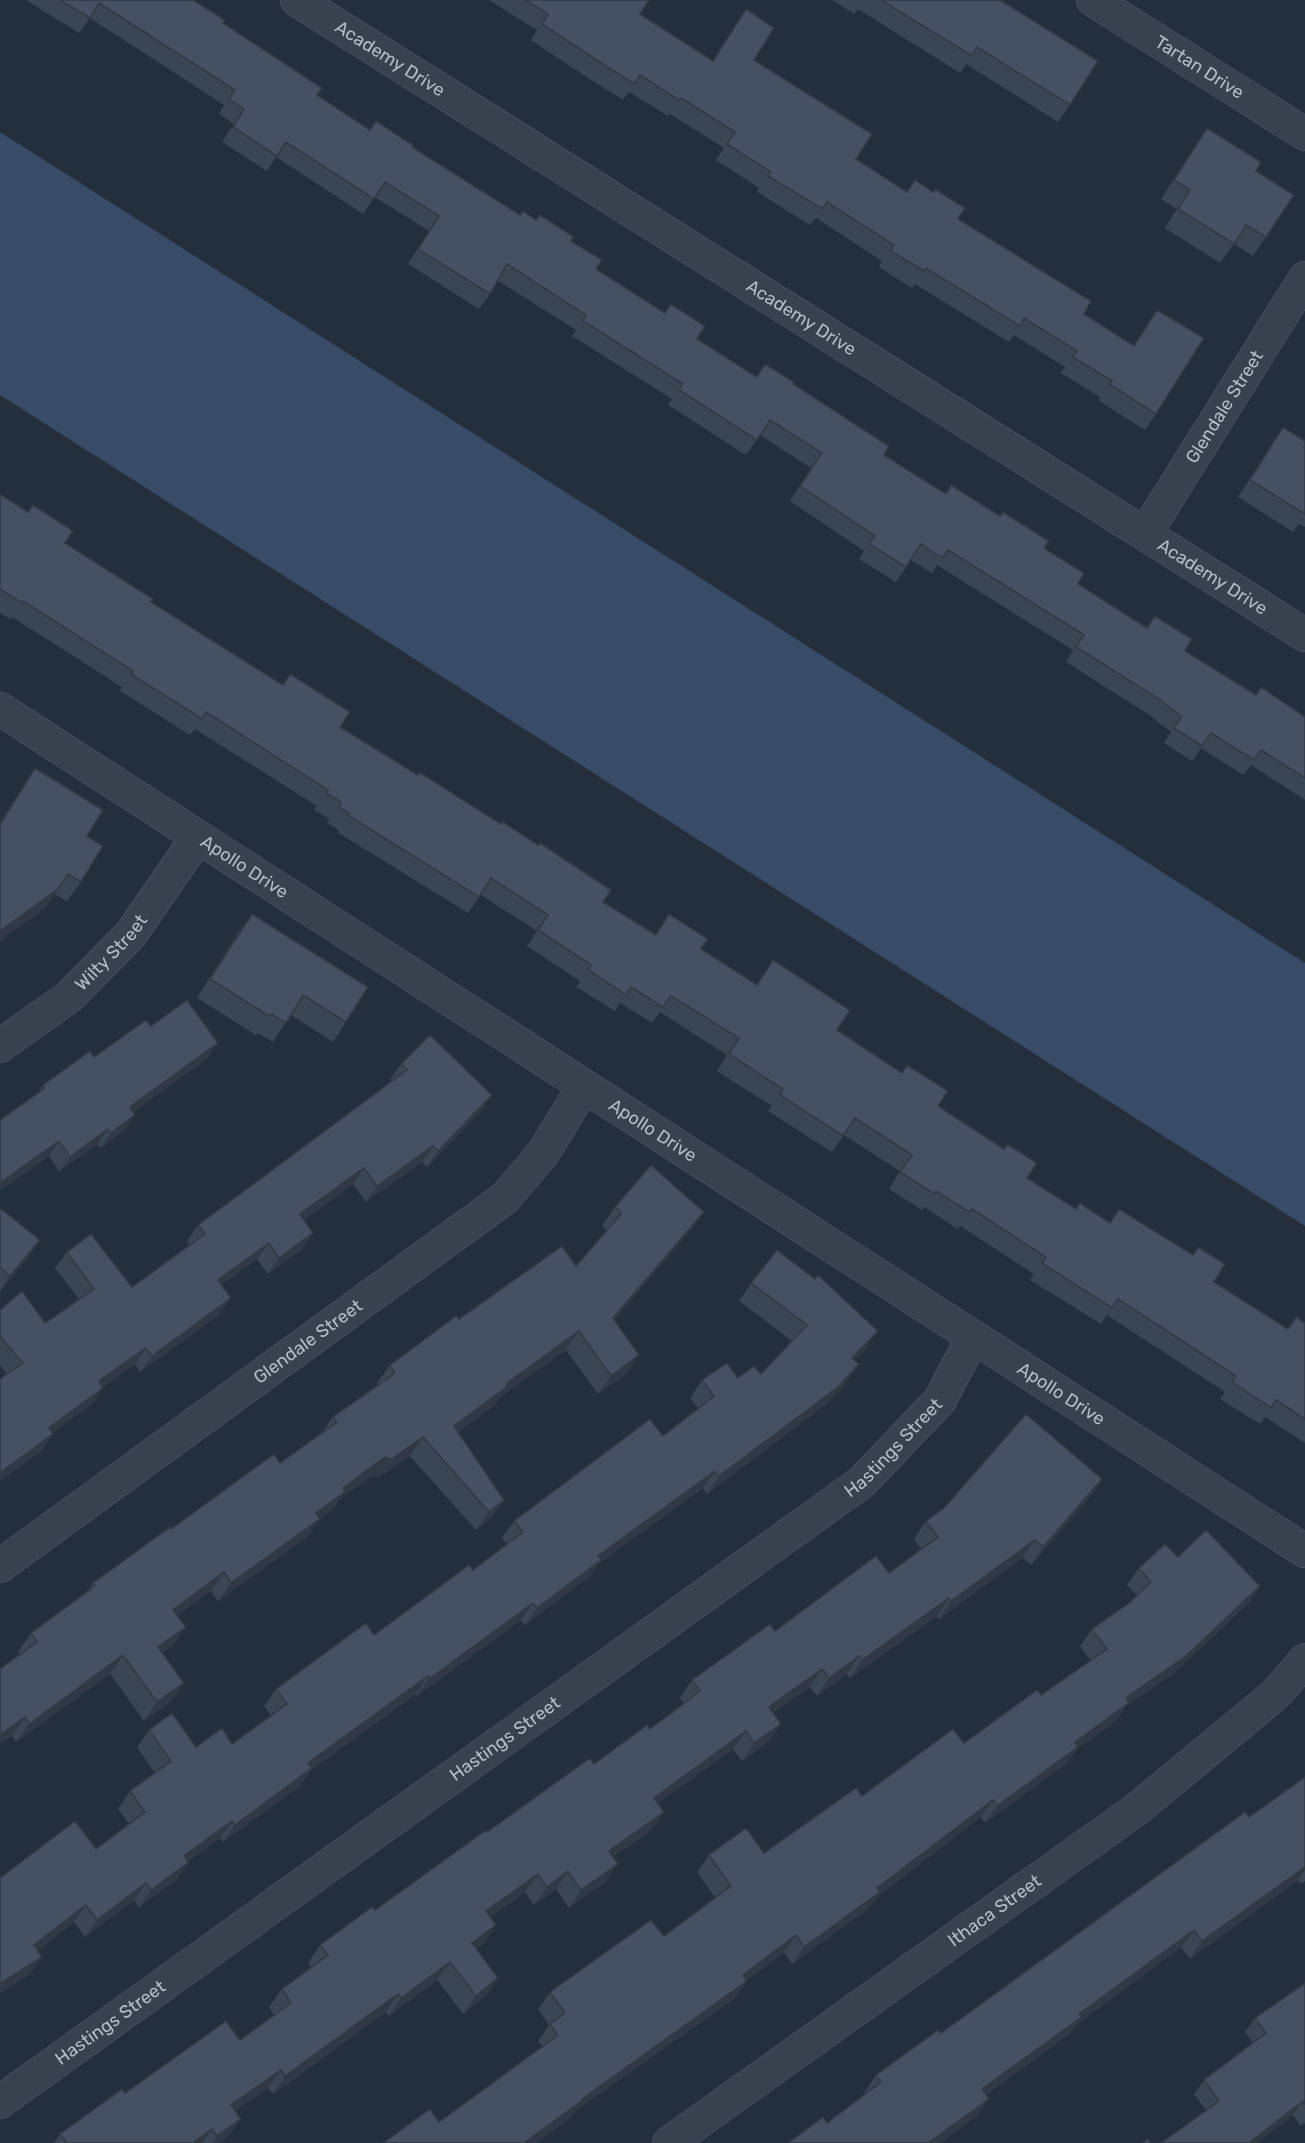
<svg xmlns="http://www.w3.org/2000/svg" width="1305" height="2143" font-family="Rubik,sans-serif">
  <rect width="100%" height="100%" fill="#242f3e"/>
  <!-- water -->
  <path fill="#394c67" d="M 0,132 L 1305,963 L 1305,1226 L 0,395 Z"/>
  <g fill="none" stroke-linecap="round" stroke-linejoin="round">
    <!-- minor casing -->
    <g stroke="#565f6c" stroke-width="34">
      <g id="minor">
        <path id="s1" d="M 297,0 L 1305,635"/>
        <path id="s2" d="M 1093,0 L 1305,134"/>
        <path id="s3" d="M 1145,534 L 1305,278"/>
        <path id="s4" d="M 0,709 L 1305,1551"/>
        <path id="s5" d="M 0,1046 L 70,996 L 131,934 L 197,838"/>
        <path id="s6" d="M 0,1566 L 505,1198 L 544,1152 L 584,1086"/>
        <path id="s7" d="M 0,2102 L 862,1482 L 940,1400 L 973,1337"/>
        <path id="s8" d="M 669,2143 L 1137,1809 L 1277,1693 L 1305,1660"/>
      </g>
    </g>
    <!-- minor -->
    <use href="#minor" stroke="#38414e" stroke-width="33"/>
  </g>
  <!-- wall -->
  <path fill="#3b4654" d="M 26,0 L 193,0 L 317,95 L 370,130 L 412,147 L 520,215 L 571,241 L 596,269 L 697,339 L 756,377 L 793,384 L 884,455 L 946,494 L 951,485 L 1044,548 L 1078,584 L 1147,627 L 1155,616 L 1185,651 L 1256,695 L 1305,717 L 1305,800 L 1251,765 L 1243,775 L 1201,748 L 1192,761 L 1164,743 L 1171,732 L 1148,714 L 1066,662 L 1073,650 L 937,565 L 932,573 L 911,560 L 896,582 L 859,559 L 864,551 L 790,501 L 811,468 L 760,435 L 746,455 L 668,405 L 672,399 L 572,336 L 576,330 L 497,280 L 490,294 L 479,309 L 408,264 L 429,231 L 375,197 L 363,214 L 276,157 L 267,171 L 222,142 L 234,124 L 219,114 L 224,105 L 90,18 L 79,33 Z
    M 489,0 L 649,0 L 640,14 L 712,61 L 746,9 L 754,60 L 856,159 L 907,191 L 915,180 L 958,219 L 1084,314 L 1134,345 L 1157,310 L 1156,414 L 1145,430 L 1098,400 L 1100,397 L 1061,373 L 1065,367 L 1014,335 L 1009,342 L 915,284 L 912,288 L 879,267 L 882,261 L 816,218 L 810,225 L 757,192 L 759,188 L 716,160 L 724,148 L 670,114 L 668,116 L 629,92 L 623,100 L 596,83 L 531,40 L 537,30 Z
    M 832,0 L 1000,0 L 1070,105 L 1058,122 L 966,64 L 960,73 L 858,9 L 854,14 Z
    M 1207,128 L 1256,171 L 1266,237 L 1253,256 L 1234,244 L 1220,263 L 1165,228 L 1177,209 L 1161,199 L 1194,147 Z
    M 1283,427 L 1305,441 L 1305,527 L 1299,524 L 1293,532 L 1238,497 L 1271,445 Z
    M 0,494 L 65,543 L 151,602 L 603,902 L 655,935 L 669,914 L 701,949 L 757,984 L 773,960 L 837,1030 L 938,1106 L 1027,1178 L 1076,1209 L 1110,1222 L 1214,1282 L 1287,1329 L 1296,1317 L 1305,1323 L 1305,1443 L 1265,1417 L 1260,1424 L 1220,1399 L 1225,1392 L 1107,1315 L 1101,1324 L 1030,1280 L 1034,1274 L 960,1226 L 958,1229 L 924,1207 L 922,1210 L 889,1189 L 900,1171 L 844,1135 L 832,1152 L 768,1111 L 772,1106 L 717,1071 L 727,1055 L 660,1012 L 652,1023 L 620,1003 L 615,1011 L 576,987 L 580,981 L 527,946 L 537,931 L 481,895 L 468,913 L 337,832 L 339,830 L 327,823 L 330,819 L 314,810 L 317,806 L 195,729 L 190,735 L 120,691 L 122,687 L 12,617 L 10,619 L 0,613 Z
    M 35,768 L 87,836 L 81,882 L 67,901 L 55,894 L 45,908 L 0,941 L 0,822 L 22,788 Z
    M 252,914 L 346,1022 L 333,1042 L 291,1015 L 273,1042 L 257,1033 L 256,1035 L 197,998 L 238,933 Z
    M 151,1026 L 208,1058 L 133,1112 L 135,1115 L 125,1129 L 101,1148 L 98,1144 L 59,1171 L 49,1156 L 0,1191 L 0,1120 L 37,1094 L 43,1085 Z
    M 401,1064 L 492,1095 L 481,1111 L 427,1167 L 422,1162 L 366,1202 L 353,1184 L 304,1220 L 313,1233 L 302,1249 L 268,1274 L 257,1259 L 221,1285 L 219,1315 L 140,1372 L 135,1364 L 103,1387 L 103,1388 L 92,1404 L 52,1433 L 42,1450 L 0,1481 L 0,1379 L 7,1374 L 0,1365 L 0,1310 L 45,1323 L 79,1299 L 55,1268 L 67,1252 L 132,1287 L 190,1245 L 187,1241 L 198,1225 L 392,1082 L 390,1080 Z
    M 615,1207 L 704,1212 L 691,1230 L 614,1320 L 626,1374 L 598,1394 L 566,1350 L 500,1397 L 495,1405 L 458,1432 L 504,1500 L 491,1518 L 476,1530 L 410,1456 L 379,1477 L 372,1476 L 341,1498 L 332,1510 L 319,1520 L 307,1537 L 218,1601 L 211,1591 L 177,1615 L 186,1627 L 173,1645 L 162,1653 L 184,1683 L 171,1701 L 144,1721 L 110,1674 L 16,1742 L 12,1736 L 0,1744 L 0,1669 L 20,1654 L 18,1652 L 31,1633 L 85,1594 L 93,1583 L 171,1529 L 280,1463 L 322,1432 L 333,1417 L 378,1385 L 377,1383 L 390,1365 L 459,1319 L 576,1266 L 607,1230 L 602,1225 Z
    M 0,1208 L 40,1240 L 30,1255 L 0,1291 Z
    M 751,1283 L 866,1348 L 854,1360 L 847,1382 L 825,1405 L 707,1494 L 703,1488 L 598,1564 L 589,1577 L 525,1625 L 521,1620 L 417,1696 L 416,1694 L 311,1770 L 300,1786 L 223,1842 L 220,1838 L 188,1861 L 177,1879 L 139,1907 L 134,1900 L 85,1937 L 74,1922 L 38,1950 L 30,1974 L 0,1993 L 96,1849 L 129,1824 L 118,1809 L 130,1791 L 155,1773 L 137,1747 L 149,1730 L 196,1747 L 232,1744 L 271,1716 L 264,1706 L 276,1689 L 374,1635 L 473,1570 L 507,1544 L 502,1538 L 514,1521 L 663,1436 L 699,1409 L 690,1398 L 702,1380 L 738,1378 L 761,1374 L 792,1341 L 739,1301 Z
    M 1102,1479 L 1090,1497 L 1031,1565 L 1022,1558 L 939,1619 L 937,1616 L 850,1678 L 847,1674 L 817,1696 L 810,1687 L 773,1713 L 781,1724 L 768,1742 L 742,1761 L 733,1749 L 658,1803 L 652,1830 L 613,1857 L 605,1882 L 569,1908 L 556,1889 L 534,1905 L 525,1892 L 490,1917 L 496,1925 L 484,1943 L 476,1949 L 486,1996 L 463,2014 L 437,1980 L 389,2016 L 386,2012 L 273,2094 L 268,2088 L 235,2111 L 228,2137 L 220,2143 L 54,2143 L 60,2134 L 125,2093 L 240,2040 L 274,2015 L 269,2007 L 282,1989 L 311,1968 L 308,1963 L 320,1945 L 375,1910 L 487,1832 L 650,1729 L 684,1704 L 680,1698 L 692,1680 L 775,1631 L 889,1573 L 921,1549 L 914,1539 L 926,1521 Z
    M 1178,1557 L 1260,1586 L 1249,1603 L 1175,1672 L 1125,1707 L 1117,1720 L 1077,1749 L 1066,1764 L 985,1823 L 981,1817 L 878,1896 L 868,1909 L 792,1964 L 784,1952 L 747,1980 L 747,1981 L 735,1998 L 574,2112 L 571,2117 L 536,2143 L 383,2143 L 439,2122 L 543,2047 L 538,2041 L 549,2025 L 538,2009 L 550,1992 L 664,1936 L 715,1897 L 697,1872 L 709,1855 L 764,1853 L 862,1796 L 964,1743 L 1041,1695 L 1091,1661 L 1080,1646 L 1092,1629 L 1129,1603 L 1137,1595 L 1127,1585 L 1139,1568 Z
    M 1305,1777 L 1305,1881 L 1301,1884 L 1298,1880 L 1190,1959 L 1181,1947 L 1076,2025 L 1069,2034 L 986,2095 L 977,2116 L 940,2143 L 788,2143 L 827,2123 L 865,2095 L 864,2093 L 876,2075 L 941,2033 Z
    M 1305,1983 L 1305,2123 L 1301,2126 L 1293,2115 L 1257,2143 L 1161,2143 L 1206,2110 L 1194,2094 L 1204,2080 L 1253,2043 L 1245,2032 L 1255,2018 Z"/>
  <!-- shaded-wall -->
  <path fill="#303945" d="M 58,889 L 45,908 L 0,941 L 0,931 Z
    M 218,1043 L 208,1058 L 120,1122 L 130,1107 Z
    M 492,1095 L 481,1111 L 427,1167 L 438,1151 Z
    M 135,1115 L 125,1129 L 101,1148 L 111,1133 Z
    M 108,1129 L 98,1144 L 59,1171 L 70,1157 Z
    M 59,1141 L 49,1156 L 0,1191 L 0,1183 Z
    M 433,1146 L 422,1162 L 366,1202 L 377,1186 Z
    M 364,1168 L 353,1184 L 289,1231 L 300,1214 Z
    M 704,1212 L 691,1230 L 600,1336 L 613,1318 Z
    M 313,1233 L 302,1249 L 268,1274 L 279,1258 Z
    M 40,1240 L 30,1255 L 0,1291 L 10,1276 Z
    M 269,1243 L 257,1259 L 206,1296 L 218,1280 Z
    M 231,1298 L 219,1315 L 140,1372 L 152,1356 Z
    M 579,1331 L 566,1350 L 500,1397 L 495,1405 L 441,1445 L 454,1426 L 506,1384 Z
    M 878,1331 L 866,1348 L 840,1376 L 852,1358 Z
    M 146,1348 L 135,1364 L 87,1398 L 99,1381 Z
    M 639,1355 L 626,1374 L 598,1394 L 611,1376 Z
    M 859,1364 L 847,1382 L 825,1405 L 707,1494 L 719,1476 Z
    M 103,1388 L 92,1404 L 37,1444 L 49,1428 Z
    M 53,1434 L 42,1450 L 0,1481 L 0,1473 Z
    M 423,1437 L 410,1456 L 379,1477 L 372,1476 L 341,1498 L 332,1510 L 319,1520 L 307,1537 L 218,1601 L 231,1583 L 316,1513 L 343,1488 L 385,1457 Z
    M 715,1471 L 703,1488 L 598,1564 L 589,1577 L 525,1625 L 537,1608 L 598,1556 Z
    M 1102,1479 L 1090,1497 L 1031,1565 L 1043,1547 Z
    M 504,1500 L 491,1518 L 476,1530 L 489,1512 Z
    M 1035,1540 L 1022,1558 L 939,1619 L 951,1601 Z
    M 224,1572 L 211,1591 L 160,1628 L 173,1610 Z
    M 1260,1586 L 1249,1603 L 1175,1672 L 1125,1707 L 1117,1720 L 1077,1749 L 1066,1764 L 985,1823 L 997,1806 L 1075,1742 Z
    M 949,1598 L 937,1616 L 850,1678 L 862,1660 Z
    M 533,1603 L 521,1620 L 417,1696 L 429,1679 Z
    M 186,1627 L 173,1645 L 145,1665 L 158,1647 Z
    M 123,1655 L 110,1674 L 16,1742 L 29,1724 Z
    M 859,1656 L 847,1674 L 817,1696 L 829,1678 Z
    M 822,1669 L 810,1687 L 756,1725 L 769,1707 Z
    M 428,1676 L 416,1694 L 311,1770 L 300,1786 L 223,1842 L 235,1825 L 308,1763 Z
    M 184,1683 L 171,1701 L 144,1721 L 157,1702 Z
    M 25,1717 L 12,1736 L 0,1744 L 0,1735 Z
    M 781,1724 L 768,1742 L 742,1761 L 754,1743 Z
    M 746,1731 L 733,1749 L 641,1816 L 654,1798 Z
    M 993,1800 L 981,1817 L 878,1896 L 868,1909 L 792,1964 L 804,1947 L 877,1888 Z
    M 664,1812 L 652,1830 L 596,1869 L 609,1851 Z
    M 232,1821 L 220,1838 L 172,1873 L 184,1856 Z
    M 189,1862 L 177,1879 L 139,1907 L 151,1890 Z
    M 618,1864 L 605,1882 L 569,1908 L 581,1890 Z
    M 1305,1867 L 1305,1870 L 1298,1880 L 1190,1959 L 1202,1941 Z
    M 568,1871 L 556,1889 L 534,1905 L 547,1887 Z
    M 538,1874 L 525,1892 L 473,1929 L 486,1911 Z
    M 146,1883 L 134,1900 L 85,1937 L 97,1920 Z
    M 86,1905 L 74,1922 L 22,1962 L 34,1945 Z
    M 496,1925 L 484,1943 L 459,1961 L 472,1943 Z
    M 1194,1930 L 1181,1947 L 1076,2025 L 1069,2034 L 970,2107 L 982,2089 L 1079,2014 Z
    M 796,1935 L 784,1952 L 731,1992 L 743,1975 Z
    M 42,1957 L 30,1974 L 0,1993 L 0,1984 Z
    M 450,1962 L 437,1980 L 389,2016 L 401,1998 Z
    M 498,1978 L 486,1996 L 463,2014 L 476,1996 Z
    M 747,1981 L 735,1998 L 574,2112 L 571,2117 L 536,2143 L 524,2143 L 582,2099 Z
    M 398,1994 L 386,2012 L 273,2094 L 285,2076 Z
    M 281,2070 L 268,2088 L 218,2123 L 231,2105 Z
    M 989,2099 L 977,2116 L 940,2143 L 928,2143 Z
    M 1303,2101 L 1293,2115 L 1257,2143 L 1249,2143 Z
    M 241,2119 L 228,2137 L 220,2143 L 213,2143 L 217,2136 Z
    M 212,2129 L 202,2143 L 193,2143 Z"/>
  <!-- building -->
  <path fill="#455162" stroke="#303945" stroke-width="1.5" d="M 60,0 L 193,0 L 225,20 L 223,23 L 322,88 L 317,95 L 370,130 L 376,121 L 413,145 L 412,147 L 520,215 L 523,211 L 536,220 L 540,215 L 574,237 L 571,241 L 602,260 L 596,269 L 665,313 L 671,304 L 705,326 L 697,339 L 757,377 L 765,364 L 794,382 L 793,384 L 889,446 L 884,455 L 946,494 L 951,485 L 1000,516 L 1003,512 L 1049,541 L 1044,548 L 1084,573 L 1078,584 L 1147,628 L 1155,616 L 1192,639 L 1185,651 L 1256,695 L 1261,687 L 1305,717 L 1305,778 L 1261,750 L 1254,760 L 1211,733 L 1202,746 L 1174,728 L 1182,717 L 1159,699 L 1076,647 L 1084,635 L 948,550 L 942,558 L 921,544 L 906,567 L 869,544 L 875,536 L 800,486 L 822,453 L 770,420 L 757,440 L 679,390 L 683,384 L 583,321 L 586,315 L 507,264 L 490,294 L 418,249 L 439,216 L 385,182 L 374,199 L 286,142 L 277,156 L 233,127 L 244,109 L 229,99 L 235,90 L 99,3 L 90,18 Z
    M 525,0 L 649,0 L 640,14 L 713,61 L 746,9 L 774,28 L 754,60 L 872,134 L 856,159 L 907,192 L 915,180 L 933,192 L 935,189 L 965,208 L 958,219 L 1091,301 L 1084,314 L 1134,346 L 1157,310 L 1204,338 L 1156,414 L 1109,384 L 1112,381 L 1073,357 L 1077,351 L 1024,318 L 1020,326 L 926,268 L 924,271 L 891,251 L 894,245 L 827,202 L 822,209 L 768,176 L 771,172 L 727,144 L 735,132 L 681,98 L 679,100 L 640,75 L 635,84 L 607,67 L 542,24 L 548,14 Z
    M 881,0 L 1000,0 L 1098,61 L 1070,105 L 977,47 L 972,56 Z
    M 1207,128 L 1261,162 L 1256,171 L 1294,195 L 1266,237 L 1246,225 L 1234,244 L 1178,209 L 1190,190 L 1174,180 Z
    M 1283,427 L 1305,441 L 1305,514 L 1250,480 Z
    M 0,494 L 28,512 L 33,505 L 73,531 L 65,543 L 153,599 L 151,602 L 283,685 L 290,674 L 350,712 L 340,727 L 418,775 L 419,772 L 501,824 L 503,822 L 538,845 L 540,843 L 611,890 L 603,902 L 656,935 L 669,914 L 708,939 L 701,949 L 757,985 L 773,960 L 850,1010 L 837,1030 L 902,1073 L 907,1065 L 948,1091 L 938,1106 L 1004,1149 L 1007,1144 L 1037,1163 L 1027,1178 L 1076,1209 L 1080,1203 L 1110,1223 L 1119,1209 L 1193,1255 L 1198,1247 L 1225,1264 L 1214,1282 L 1288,1329 L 1296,1317 L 1305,1323 L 1305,1419 L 1276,1400 L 1271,1408 L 1232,1382 L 1236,1376 L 1118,1299 L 1112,1308 L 1042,1263 L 1046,1257 L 972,1209 L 969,1212 L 936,1191 L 934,1194 L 900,1172 L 912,1155 L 855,1118 L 843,1136 L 780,1095 L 783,1089 L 729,1054 L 739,1038 L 671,996 L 663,1007 L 631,987 L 626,995 L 588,970 L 591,965 L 538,930 L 548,915 L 491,878 L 479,897 L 349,816 L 350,814 L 339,807 L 341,802 L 326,793 L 328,790 L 206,712 L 202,719 L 131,674 L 133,671 L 23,601 L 22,603 L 0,589 Z
    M 35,768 L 103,810 L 87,836 L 103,846 L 81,882 L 68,874 L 58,889 L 0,931 L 0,825 Z
    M 252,914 L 368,987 L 346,1022 L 303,995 L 286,1023 L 271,1014 L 269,1016 L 210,979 Z
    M 187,1000 L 218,1043 L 130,1107 L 135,1115 L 111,1133 L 108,1129 L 70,1157 L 59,1141 L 0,1183 L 0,1120 L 45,1088 L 43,1085 L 90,1051 L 94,1057 L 146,1020 L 151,1026 Z
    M 430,1035 L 492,1095 L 438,1151 L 433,1146 L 377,1186 L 364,1168 L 300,1214 L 313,1233 L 279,1258 L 269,1243 L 218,1280 L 231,1298 L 152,1356 L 146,1348 L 99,1381 L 103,1388 L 49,1428 L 53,1434 L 0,1473 L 0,1379 L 23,1363 L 0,1336 L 0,1310 L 22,1291 L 45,1323 L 94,1289 L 67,1252 L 91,1234 L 132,1287 L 205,1234 L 198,1225 L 407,1070 L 401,1064 Z
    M 651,1165 L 704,1212 L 613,1318 L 639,1355 L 611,1376 L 579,1331 L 506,1384 L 508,1386 L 454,1426 L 504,1500 L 489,1512 L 423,1437 L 392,1459 L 385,1457 L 343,1488 L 345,1492 L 316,1513 L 320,1519 L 231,1583 L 224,1572 L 173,1610 L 186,1627 L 158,1647 L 184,1683 L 157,1702 L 123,1655 L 29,1724 L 25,1717 L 0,1735 L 0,1669 L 37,1642 L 31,1633 L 95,1586 L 93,1583 L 170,1527 L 171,1529 L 274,1454 L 280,1463 L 337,1422 L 333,1417 L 395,1373 L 390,1365 L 456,1316 L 459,1319 L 562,1246 L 576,1266 L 622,1213 L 615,1207 Z
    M 0,1208 L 40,1240 L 10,1276 L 0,1268 Z
    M 777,1250 L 815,1279 L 818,1275 L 878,1331 L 852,1358 L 859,1364 L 837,1388 L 719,1476 L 715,1471 L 598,1556 L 601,1560 L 537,1608 L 533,1603 L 429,1679 L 428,1676 L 308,1763 L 312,1768 L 235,1825 L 232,1821 L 184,1856 L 189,1862 L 151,1890 L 146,1883 L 97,1920 L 86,1905 L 34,1945 L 42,1957 L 0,1984 L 0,1878 L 75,1821 L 96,1849 L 145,1812 L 130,1791 L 171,1761 L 149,1730 L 172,1713 L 196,1747 L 222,1728 L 232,1744 L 287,1704 L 276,1689 L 366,1623 L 374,1635 L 469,1565 L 473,1570 L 523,1532 L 514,1521 L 650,1419 L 663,1436 L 714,1396 L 702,1380 L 727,1363 L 738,1378 L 754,1366 L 761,1374 L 807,1325 L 751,1283 Z
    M 1026,1414 L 1102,1479 L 1043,1547 L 1035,1540 L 951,1601 L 949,1598 L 862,1660 L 859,1656 L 829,1678 L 822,1669 L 769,1707 L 781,1724 L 754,1743 L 746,1731 L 654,1798 L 664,1812 L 609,1851 L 618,1864 L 581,1890 L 568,1871 L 547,1887 L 538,1874 L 486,1911 L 496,1925 L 472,1943 L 498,1978 L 476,1996 L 450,1962 L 401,1998 L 398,1994 L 285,2076 L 281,2070 L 231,2105 L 241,2119 L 217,2136 L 212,2129 L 193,2143 L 67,2143 L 60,2134 L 122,2089 L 125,2093 L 226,2021 L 240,2040 L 291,2003 L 282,1989 L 328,1955 L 320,1945 L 372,1907 L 375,1910 L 486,1830 L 487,1832 L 590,1758 L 594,1764 L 647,1725 L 650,1729 L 700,1691 L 692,1680 L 770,1624 L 775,1631 L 876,1556 L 889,1573 L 938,1537 L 926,1521 L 944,1508 Z
    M 1206,1530 L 1260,1586 L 1187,1655 L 1126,1698 L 1129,1703 L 1075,1742 L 1078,1747 L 997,1806 L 993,1800 L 877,1888 L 880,1892 L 804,1947 L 796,1935 L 743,1975 L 747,1981 L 582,2099 L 583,2100 L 524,2143 L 383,2143 L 430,2109 L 439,2122 L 558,2035 L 550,2024 L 565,2013 L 550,1992 L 651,1920 L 664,1936 L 731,1886 L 709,1855 L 746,1828 L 764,1853 L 856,1788 L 862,1796 L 953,1729 L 964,1743 L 1037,1690 L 1041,1695 L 1107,1649 L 1092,1629 L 1129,1603 L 1151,1582 L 1139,1568 L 1165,1544 L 1178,1557 Z
    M 1305,1777 L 1305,1867 L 1202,1941 L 1194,1930 L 1079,2014 L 1082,2017 L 982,2089 L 989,2099 L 928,2143 L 788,2143 L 823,2117 L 827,2123 L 881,2082 L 876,2075 L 938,2030 L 941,2033 L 1245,1812 L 1249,1817 Z
    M 1305,1983 L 1305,2104 L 1303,2101 L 1249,2143 L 1161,2143 L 1219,2101 L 1204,2080 L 1266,2033 L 1255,2018 Z
    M 1148,2139 L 1151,2143 L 1142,2143 Z"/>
  <g text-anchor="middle" stroke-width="4.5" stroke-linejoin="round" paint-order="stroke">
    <!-- street labels -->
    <g font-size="18" fill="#b4bcc9" stroke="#1d2633">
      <text dy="6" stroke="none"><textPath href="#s1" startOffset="110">Academy Drive</textPath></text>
      <text dy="6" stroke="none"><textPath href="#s2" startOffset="126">Tartan Drive</textPath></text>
      <text dy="6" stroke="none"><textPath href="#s1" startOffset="596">Academy Drive</textPath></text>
      <text dy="6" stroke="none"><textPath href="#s3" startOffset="150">Glendale Street</textPath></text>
      <text dy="6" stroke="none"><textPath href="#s1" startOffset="1082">Academy Drive</textPath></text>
      <text dy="6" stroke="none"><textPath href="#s4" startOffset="291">Apollo Drive</textPath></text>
      <text dy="6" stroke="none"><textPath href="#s5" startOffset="146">Wilty Street</textPath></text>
      <text dy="6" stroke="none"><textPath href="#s4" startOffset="777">Apollo Drive</textPath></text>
      <text dy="6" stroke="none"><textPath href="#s6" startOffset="381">Glendale Street</textPath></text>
      <text dy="6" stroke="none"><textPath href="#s4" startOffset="1263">Apollo Drive</textPath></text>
      <text dy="6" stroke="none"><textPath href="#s7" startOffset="1108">Hastings Street</textPath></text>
      <text dy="6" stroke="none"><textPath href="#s7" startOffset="622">Hastings Street</textPath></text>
      <text dy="6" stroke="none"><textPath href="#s8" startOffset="400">Ithaca Street</textPath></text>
      <text dy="6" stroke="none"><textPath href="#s7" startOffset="136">Hastings Street</textPath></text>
    </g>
  </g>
</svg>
